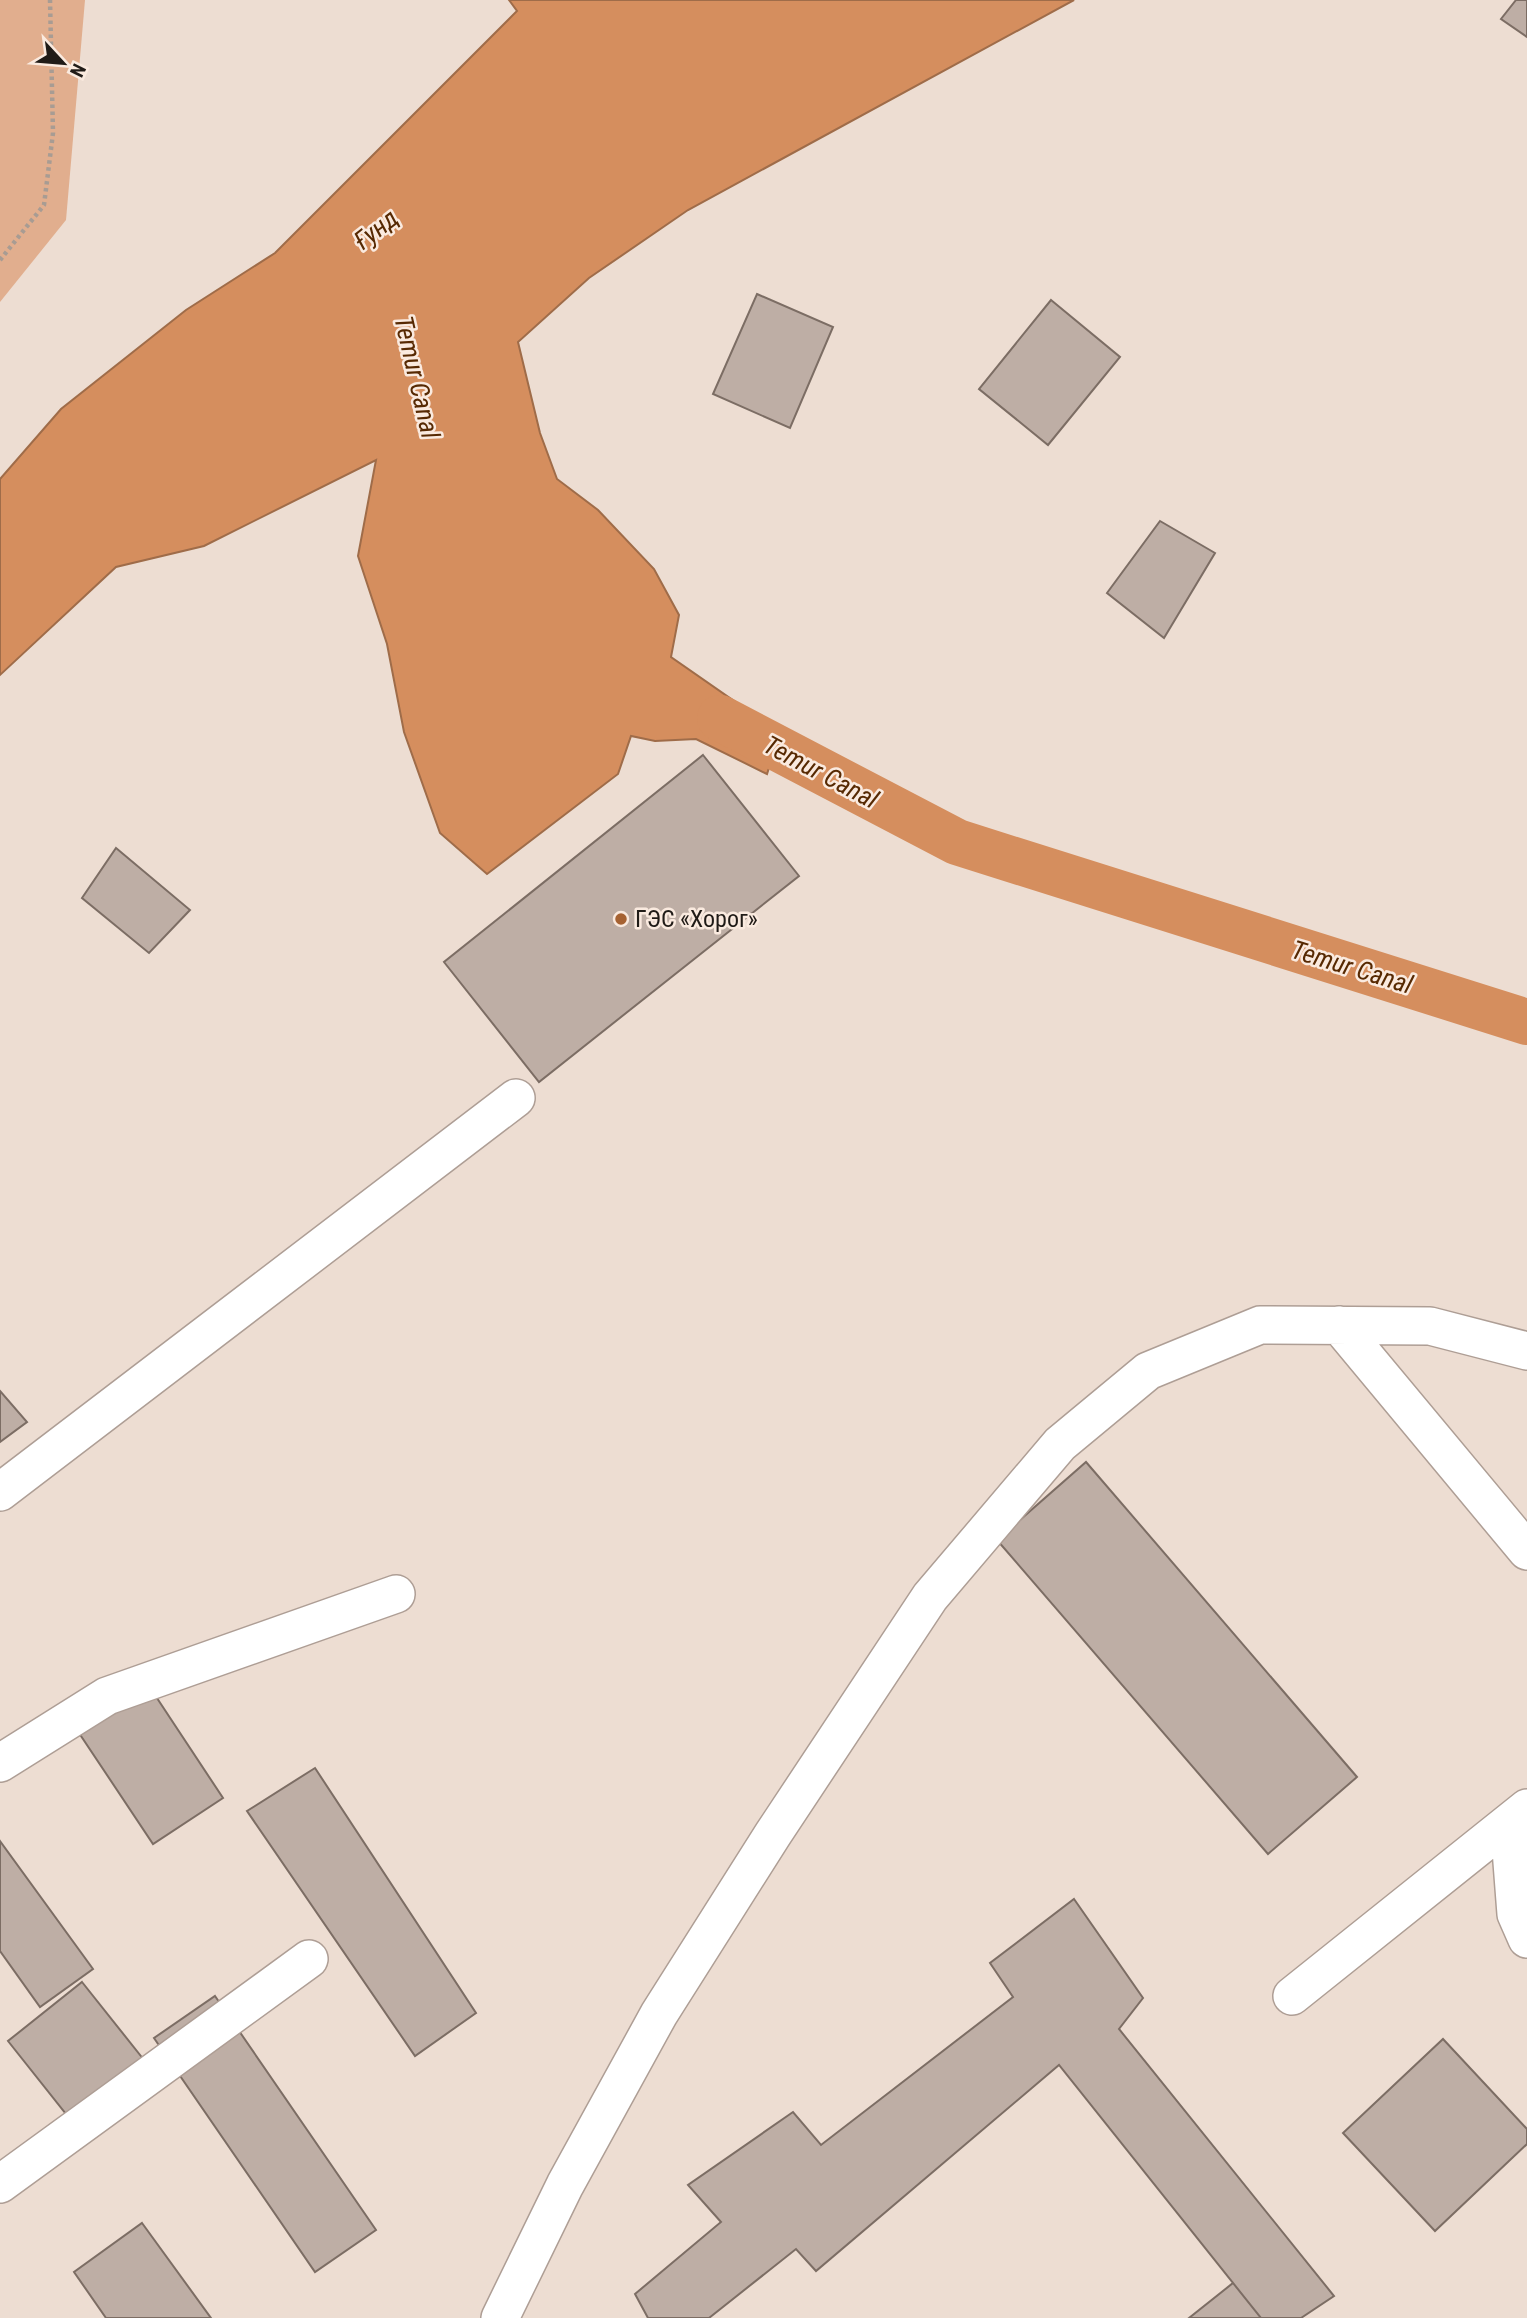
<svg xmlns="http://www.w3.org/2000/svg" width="1527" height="2318" font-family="'Roboto Condensed',sans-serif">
  <rect width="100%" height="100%" fill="#edddd2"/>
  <!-- green -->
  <path fill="#e1ae8e" d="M 0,0 L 85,0 L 66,220 L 0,302 Z"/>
  <!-- water -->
  <path fill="#d58e5e" stroke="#9f6c49" stroke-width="2" d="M 509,0 L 1074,0 L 688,210 L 589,278 L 518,342 L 540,433 L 557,479 L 598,510 L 654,569 L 679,615 L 671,657 L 780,733 L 767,774 L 696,739 L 655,741 L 631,736 L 618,774 L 487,874 L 440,833 L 404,732 L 387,644 L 358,556 L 376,460 L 204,546 L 116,567 L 0,675 L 0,479 L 61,409 L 186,310 L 275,253 L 517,11 Z"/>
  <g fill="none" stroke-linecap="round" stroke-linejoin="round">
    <!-- canal -->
    <path stroke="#d58e5e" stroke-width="46" d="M 720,718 L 957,842 L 1527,1022"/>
  </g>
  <!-- building -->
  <path fill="#beaea5" stroke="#7c6d64" stroke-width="2" d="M 1516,0 L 1527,0 L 1527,37 L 1501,19 Z
    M 757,294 L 833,327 L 790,428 L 713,394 Z
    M 1051,300 L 1120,357 L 1048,445 L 979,389 Z
    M 1160,521 L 1215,553 L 1164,638 L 1107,593 Z
    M 703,755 L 799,876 L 539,1082 L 444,962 Z
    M 116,848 L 190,910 L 149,953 L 82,898 Z
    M 0,1391 L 27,1422 L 0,1442 Z
    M 1086,1462 L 1357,1777 L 1268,1854 L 997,1540 Z
    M 149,1686 L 223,1798 L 153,1844 L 79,1733 Z
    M 315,1768 L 476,2013 L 415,2056 L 247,1811 Z
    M 0,1841 L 93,1969 L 40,2007 L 0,1951 Z
    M 1074,1899 L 1143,1998 L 1119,2029 L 1334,2296 L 1301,2318 L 1261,2318 L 1059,2065 L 816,2271 L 796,2249 L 709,2318 L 648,2318 L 635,2294 L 721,2222 L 688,2185 L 793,2112 L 821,2145 L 1013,1997 L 990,1963 Z
    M 82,1982 L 148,2065 L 74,2124 L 8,2041 Z
    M 215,1996 L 376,2230 L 315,2272 L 154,2038 Z
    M 1443,2039 L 1527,2129 L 1527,2144 L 1435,2231 L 1343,2133 Z
    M 142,2223 L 211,2318 L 106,2318 L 74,2272 Z
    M 1233,2283 L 1261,2318 L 1189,2318 Z"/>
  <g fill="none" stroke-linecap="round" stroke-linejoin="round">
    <!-- street casing -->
    <g stroke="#ae9e95" stroke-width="40">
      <path id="street" d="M 1339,1325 L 1527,1551
        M 0,1492 L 516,1098
        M 0,1763 L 107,1696 L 396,1594
        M 1509,1823 L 1516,1914 L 1527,1939
        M 1292,1996 L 1527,1808
        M 0,2184 L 309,1959
        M 500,2318 L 565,2185 L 659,2014 L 773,1834 L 930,1597 L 1060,1444 L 1148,1371 L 1260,1325 L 1430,1326 L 1527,1351"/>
    </g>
    <!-- path -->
    <path stroke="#a89c93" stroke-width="4.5" stroke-dasharray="3.5 3.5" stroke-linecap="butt" d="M 0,260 L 44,205 L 53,133 L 50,0"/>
    <!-- street -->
    <use href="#street" stroke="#fff" stroke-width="37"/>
  </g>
  <!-- markers -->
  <circle fill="#a66232" stroke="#faeadf" stroke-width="2.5" cx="621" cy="919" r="7"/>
  <g text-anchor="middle" stroke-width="5" stroke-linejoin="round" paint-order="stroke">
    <!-- poi labels -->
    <g font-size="24" fill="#201b17" stroke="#faeadf" text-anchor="start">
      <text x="635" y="927">ГЭС «Хорог»</text>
    </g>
    <!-- water labels -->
    <g font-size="26" font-style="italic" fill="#572902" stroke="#faeadf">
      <text transform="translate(376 229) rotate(-38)" y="9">Ғунд</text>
      <text transform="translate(417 377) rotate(77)" y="9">Temur Canal</text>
      <text transform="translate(821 772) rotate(28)" y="9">Temur Canal</text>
      <text transform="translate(1352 967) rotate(17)" y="9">Temur Canal</text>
    </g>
  </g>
  <!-- north arrow -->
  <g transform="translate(63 63) rotate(116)" stroke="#faeadf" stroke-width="5" paint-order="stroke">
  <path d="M0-5L12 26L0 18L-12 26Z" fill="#201b17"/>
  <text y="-10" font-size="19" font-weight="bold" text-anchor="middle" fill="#201b17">N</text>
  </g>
</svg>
